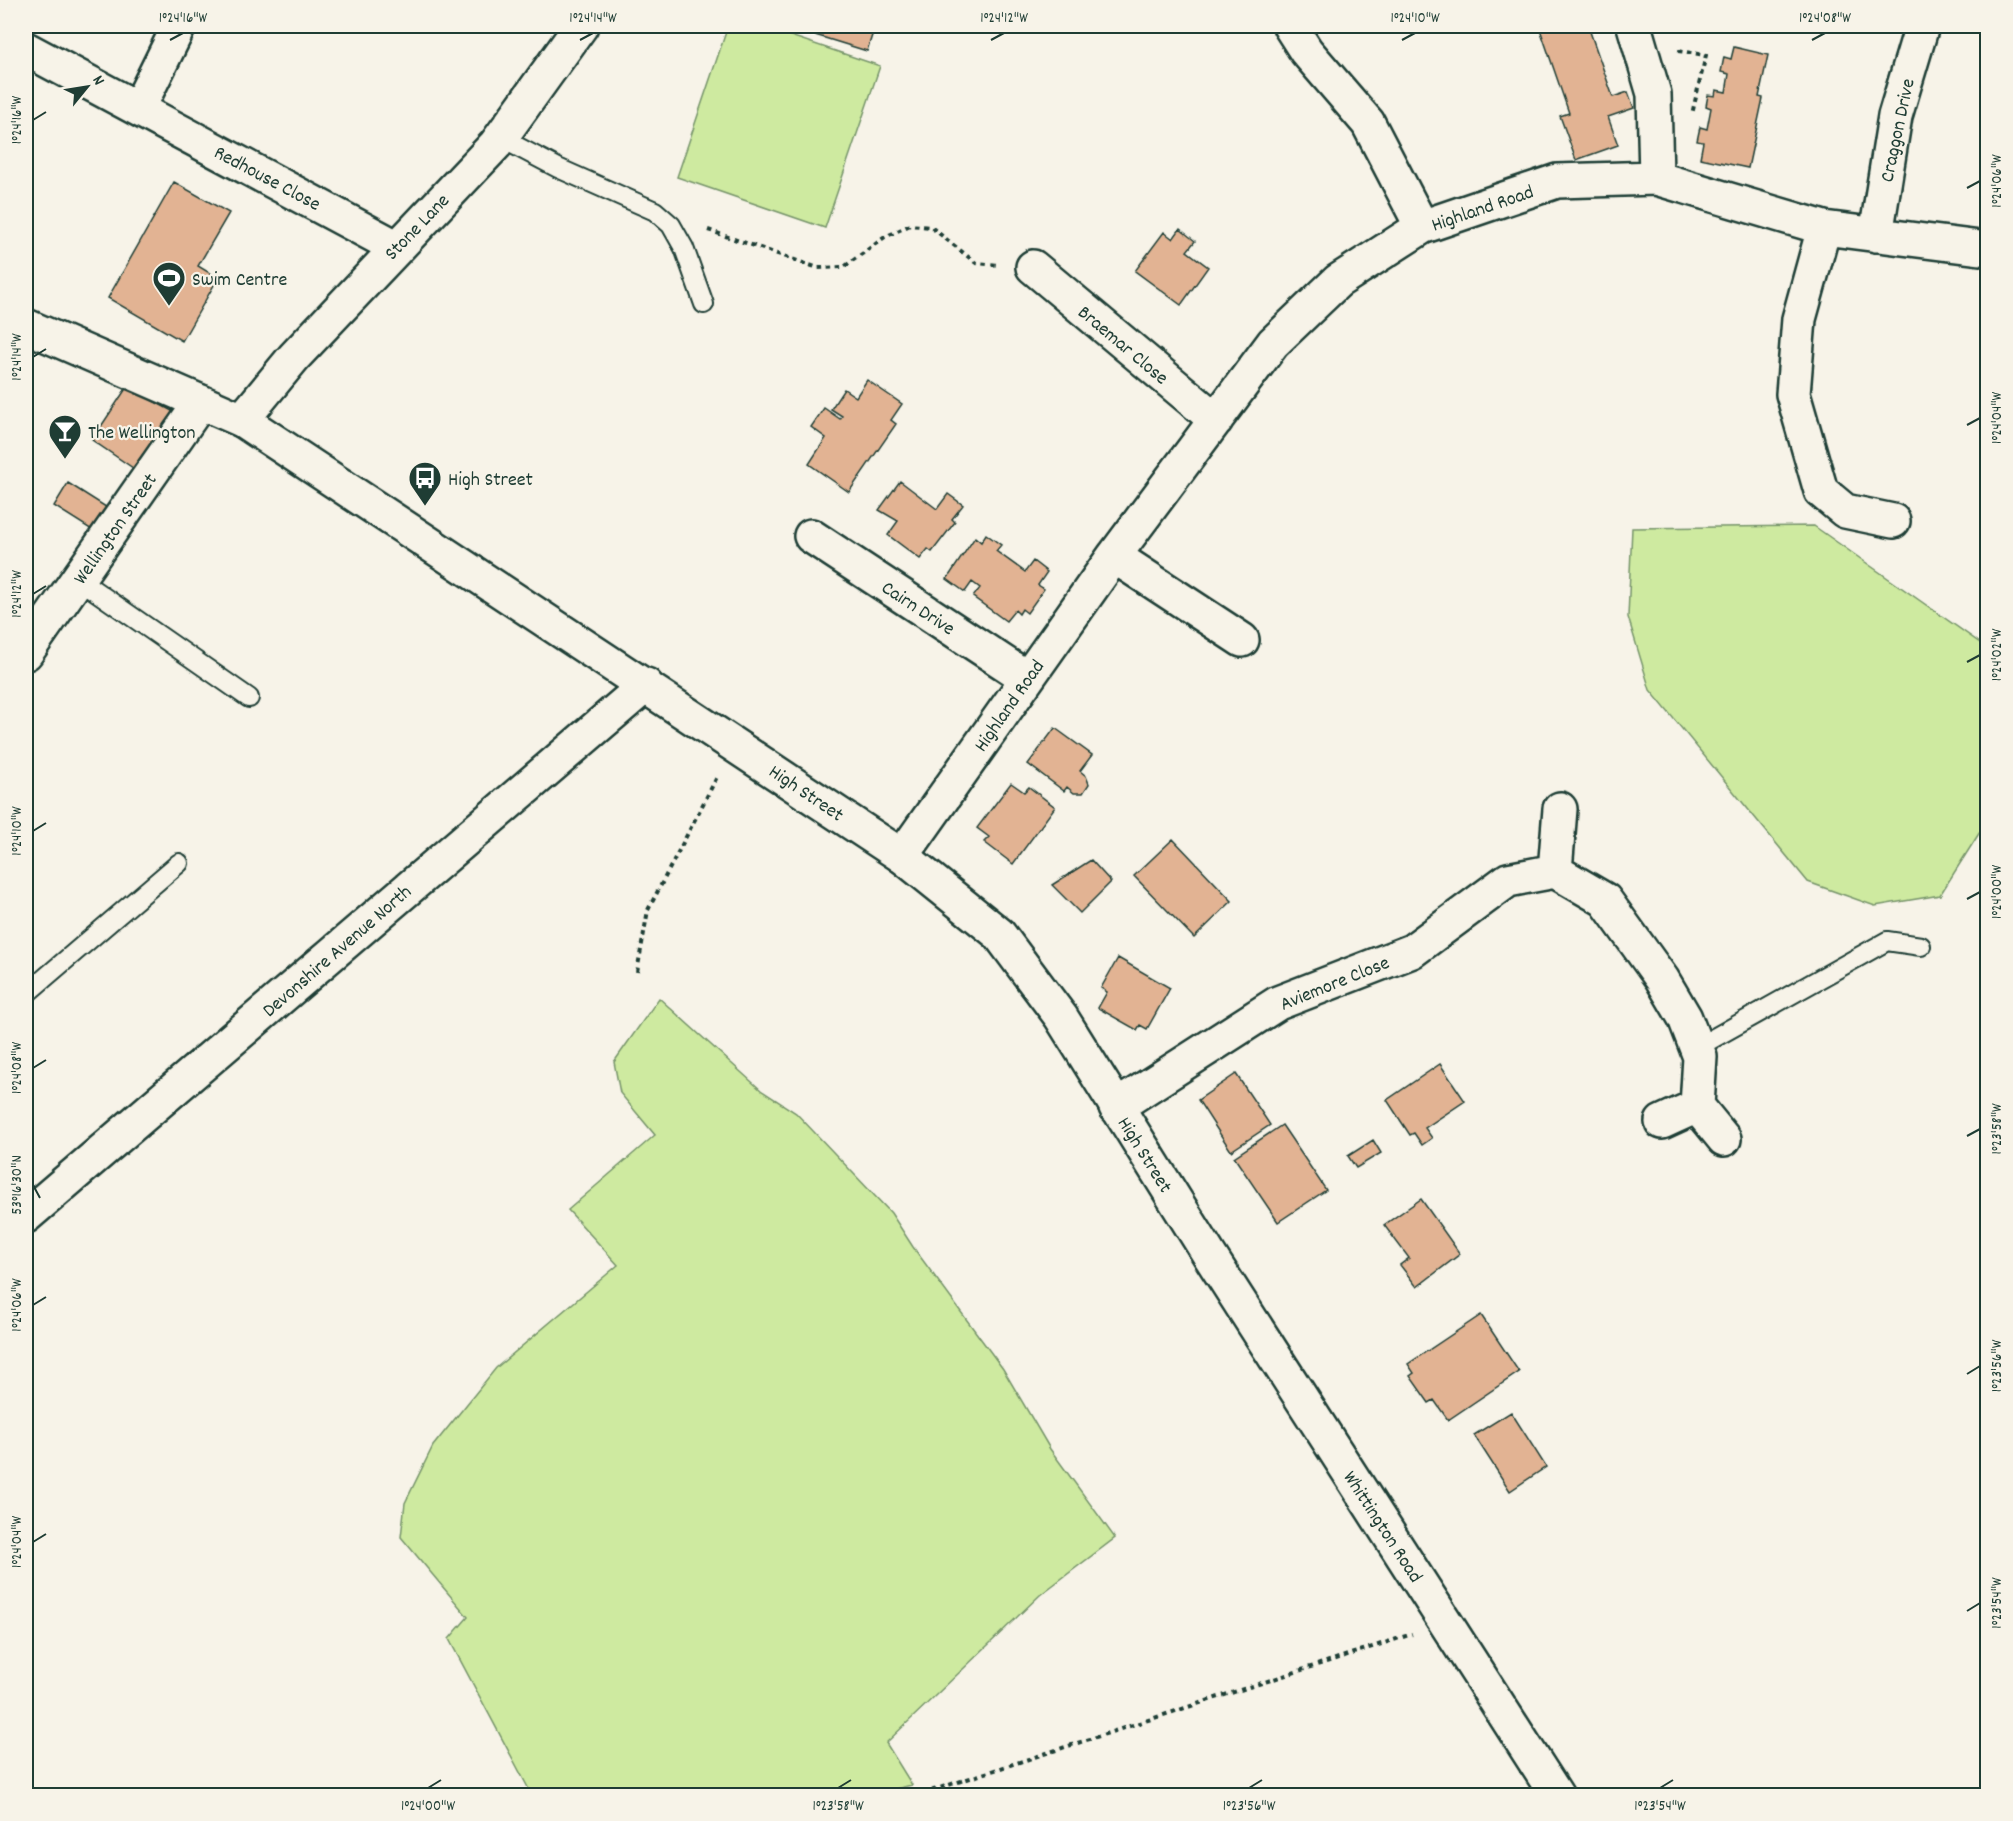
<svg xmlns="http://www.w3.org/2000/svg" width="2013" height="1821" font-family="Dekko,sans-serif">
  <rect width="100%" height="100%" fill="#f7f3e8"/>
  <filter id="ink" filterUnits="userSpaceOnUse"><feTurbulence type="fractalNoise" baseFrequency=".0167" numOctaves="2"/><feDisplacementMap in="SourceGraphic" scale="12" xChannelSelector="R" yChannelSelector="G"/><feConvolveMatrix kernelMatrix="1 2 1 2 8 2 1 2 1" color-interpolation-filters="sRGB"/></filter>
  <g filter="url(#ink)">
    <!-- green -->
    <path fill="#ceeaa0" stroke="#76946a" stroke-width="1.5" d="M 728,26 L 761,26 L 880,66 L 825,228 L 677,177 Z
      M 1814,526 L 1987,648 L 1987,821 L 1940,895 L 1875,906 L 1808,882 L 1650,690 L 1628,617 L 1632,528 Z
      M 659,998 L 762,1091 L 796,1113 L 891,1213 L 913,1247 L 1003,1369 L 1050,1449 L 1115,1538 L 1040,1595 L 886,1743 L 912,1785 L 865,1796 L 532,1795 L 449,1639 L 468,1617 L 401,1537 L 405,1503 L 433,1446 L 496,1368 L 618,1265 L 568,1210 L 655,1135 L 620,1093 L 614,1062 Z"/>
    <!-- building -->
    <path fill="#e2b393" stroke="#1f3d34" stroke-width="1.5" d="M 786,26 L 875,26 L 867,51 Z
      M 1539,26 L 1588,26 L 1613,97 L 1628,92 L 1634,108 L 1608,117 L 1618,145 L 1576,160 L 1560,116 L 1569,113 Z
      M 1734,47 L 1768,55 L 1759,97 L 1763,98 L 1748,168 L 1700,158 L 1703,142 L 1697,141 L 1700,127 L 1707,129 L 1711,108 L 1706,106 L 1708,95 L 1715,96 L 1716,90 L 1726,92 L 1729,74 L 1721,72 L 1724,57 L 1731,59 Z
      M 174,182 L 229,213 L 198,266 L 218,278 L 182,341 L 108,298 Z
      M 1180,229 L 1195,241 L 1187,251 L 1208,267 L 1181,305 L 1135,271 L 1164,232 L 1173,239 Z
      M 867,380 L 902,404 L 891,420 L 896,424 L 849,492 L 809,464 L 826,438 L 811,427 L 824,408 L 840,419 L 842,416 L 831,409 L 844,389 L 856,397 Z
      M 127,387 L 174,412 L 133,468 L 92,440 Z
      M 900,481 L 937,509 L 948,494 L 963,505 L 952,519 L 955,522 L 932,552 L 928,549 L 920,559 L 888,535 L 898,521 L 879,510 Z
      M 68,483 L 106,507 L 92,530 L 54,506 Z
      M 986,534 L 1001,545 L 996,551 L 1025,572 L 1033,561 L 1047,572 L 1038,585 L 1044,589 L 1027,613 L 1022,609 L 1019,614 L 1015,610 L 1006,621 L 973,597 L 980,588 L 972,582 L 965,592 L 947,579 L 975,537 L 981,542 Z
      M 1055,728 L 1092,755 L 1080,771 L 1086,776 L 1089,784 L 1083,793 L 1074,793 L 1067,787 L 1064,791 L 1028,764 Z
      M 1011,783 L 1024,792 L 1029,787 L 1055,807 L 1013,864 L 984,842 L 989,837 L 977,828 Z
      M 1173,839 L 1232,901 L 1194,938 L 1134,876 Z
      M 1091,860 L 1111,882 L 1080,913 L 1052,885 Z
      M 1118,958 L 1170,988 L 1147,1029 L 1140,1025 L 1137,1030 L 1098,1008 L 1107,992 L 1101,988 Z
      M 1440,1064 L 1465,1101 L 1425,1128 L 1432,1138 L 1422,1145 L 1414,1133 L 1410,1135 L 1387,1100 Z
      M 1236,1074 L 1270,1125 L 1231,1151 L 1198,1100 Z
      M 1282,1125 L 1326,1190 L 1278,1222 L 1234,1157 Z
      M 1373,1140 L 1381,1153 L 1356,1168 L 1348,1156 Z
      M 1421,1199 L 1460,1254 L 1417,1287 L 1400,1265 L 1409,1258 L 1384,1225 Z
      M 1481,1315 L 1519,1372 L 1448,1420 L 1434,1400 L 1429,1403 L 1410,1376 L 1414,1373 L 1408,1364 Z
      M 1511,1412 L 1546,1467 L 1510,1491 L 1474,1435 Z"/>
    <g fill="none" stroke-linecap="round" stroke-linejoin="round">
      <!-- lane casing -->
      <g stroke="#1f3d34" stroke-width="22">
        <path id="lane" d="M 501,138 L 558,168 L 655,211 L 671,225 L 684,248 L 704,304
          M 78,579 L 249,698
          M 26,994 L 179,863
          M 1696,1048 L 1887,941 L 1921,946"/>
      </g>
      <!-- street casing -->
      <g stroke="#1f3d34" stroke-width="38">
        <path id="street" d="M 1290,26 L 1306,51 L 1368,123 L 1422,227
          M 1634,26 L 1654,94 L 1656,178
          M 26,49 L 396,247
          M 139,107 L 179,26
          M 1824,228 L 1799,319 L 1793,394 L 1821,491 L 1845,511 L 1893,521
          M 1876,235 L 1895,116 L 1922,26
          M 1033,267 L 1216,420
          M 242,420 L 294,357 L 496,144 L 581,26
          M 811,536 L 1027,678
          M 1114,556 L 1242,640
          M 26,653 L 201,402
          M 902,856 L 1114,556 L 1273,343 L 1338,281 L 1422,227 L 1557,181 L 1656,178 L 1824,228 L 1988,249
          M 1555,871 L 1560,809
          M 1116,1107 L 1278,1003 L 1412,951 L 1508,880 L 1555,871 L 1605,900 L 1662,979 L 1685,1018 L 1700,1057 L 1697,1106
          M 1662,1122 L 1697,1106 L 1724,1139
          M 26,1216 L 646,685"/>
      </g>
      <!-- secondary casing -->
      <g stroke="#1f3d34" stroke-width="38">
        <path id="secondary" d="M 26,326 L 242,420 L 902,856 L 999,934 L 1061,1017 L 1210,1256 L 1557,1796"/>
      </g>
      <!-- path -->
      <path stroke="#1f3d34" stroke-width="4" stroke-dasharray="4.5 4.5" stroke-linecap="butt" d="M 1678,51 L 1706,55 L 1692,114
        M 708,230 L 818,268 L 844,267 L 885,237 L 910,225 L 931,227 L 976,263 L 999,265
        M 637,972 L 648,910 L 717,777
        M 915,1796 L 1412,1634"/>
      <!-- lane -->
      <use href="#lane" stroke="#f7f3e8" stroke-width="18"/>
      <!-- street -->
      <use href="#street" stroke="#f7f3e8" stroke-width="33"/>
      <!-- secondary -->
      <use href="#secondary" stroke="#f7f3e8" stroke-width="33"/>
    </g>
  </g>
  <!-- ticks -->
  <path fill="none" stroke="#1f3d34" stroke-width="2" d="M 170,40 L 183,33M 580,40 L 593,33M 991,40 L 1004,33M 1402,40 L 1415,33M 1812,40 L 1825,33M 33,120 L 46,112M 1967,188 L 1980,181M 33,357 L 46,349M 1967,425 L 1980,418M 33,594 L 46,586M 1967,662 L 1980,655M 33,831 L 46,823M 1967,899 L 1980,892M 33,1068 L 46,1060M 1967,1136 L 1980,1129M 33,1185 L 40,1198M 33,1305 L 46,1297M 1967,1374 L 1980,1366M 33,1542 L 46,1534M 1967,1611 L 1980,1603M 428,1788 L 441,1780M 838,1788 L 851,1780M 1249,1788 L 1262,1780M 1660,1788 L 1673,1780"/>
  <!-- icons -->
  <defs>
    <g id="stadium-pin" transform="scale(1.725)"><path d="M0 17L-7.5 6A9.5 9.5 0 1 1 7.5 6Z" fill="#1f3d34" stroke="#f7f3e8"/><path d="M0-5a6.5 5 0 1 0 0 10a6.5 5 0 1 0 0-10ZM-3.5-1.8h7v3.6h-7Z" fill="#fff"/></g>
    <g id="bar-pin" transform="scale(1.725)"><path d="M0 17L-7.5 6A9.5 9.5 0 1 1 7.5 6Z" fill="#1f3d34" stroke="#f7f3e8"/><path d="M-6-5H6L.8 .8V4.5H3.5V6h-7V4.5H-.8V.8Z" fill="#fff"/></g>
    <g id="bus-pin" transform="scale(1.725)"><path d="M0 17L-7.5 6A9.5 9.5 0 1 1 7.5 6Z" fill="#1f3d34" stroke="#f7f3e8"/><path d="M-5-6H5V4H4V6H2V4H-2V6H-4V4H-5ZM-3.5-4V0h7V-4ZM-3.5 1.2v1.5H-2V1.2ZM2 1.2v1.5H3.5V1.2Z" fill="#fff"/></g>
  </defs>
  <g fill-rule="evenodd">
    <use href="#stadium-pin" x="169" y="278"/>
    <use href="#bar-pin" x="65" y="431"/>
    <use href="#bus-pin" x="425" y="478"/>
  </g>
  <g text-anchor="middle" stroke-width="4.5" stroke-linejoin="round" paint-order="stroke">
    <!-- street labels -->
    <g font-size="20" fill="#1f3d34" stroke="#f7f3e8">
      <text transform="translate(1896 130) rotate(-78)" y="7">Craggon Drive</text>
      <text transform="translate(268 177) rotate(28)" y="7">Redhouse Close</text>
      <text transform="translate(1482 207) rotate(-19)" y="7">Highland Road</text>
      <text transform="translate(416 226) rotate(-46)" y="7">Stone Lane</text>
      <text transform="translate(1124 344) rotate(40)" y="7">Braemar Close</text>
      <text transform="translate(114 528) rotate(-55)" y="7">Wellington Street</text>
      <text transform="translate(919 607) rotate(33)" y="7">Cairn Drive</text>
      <text transform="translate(1008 705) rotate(-55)" y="7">Highland Road</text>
      <text transform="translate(807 792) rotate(34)" y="7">High Street</text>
      <text transform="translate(336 950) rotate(-41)" y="7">Devonshire Avenue North</text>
      <text transform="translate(1334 982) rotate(-22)" y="7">Aviemore Close</text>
      <text transform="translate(1146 1154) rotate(58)" y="7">High Street</text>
      <text transform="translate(1384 1526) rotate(57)" y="7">Whittington Road</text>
    </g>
    <!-- poi labels -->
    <g font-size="20" fill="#1f3d34" stroke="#f7f3e8" text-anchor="start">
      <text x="192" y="285">Swim Centre</text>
      <text x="88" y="438">The Wellington</text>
      <text x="448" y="485">High Street</text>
    </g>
  </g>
  <!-- margin -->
  <rect width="2013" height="1821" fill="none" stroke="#f7f3e8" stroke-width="66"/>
  <!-- north arrow -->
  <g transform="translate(87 87) rotate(60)" stroke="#f7f3e8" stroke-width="4.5" paint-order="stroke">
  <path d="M0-4.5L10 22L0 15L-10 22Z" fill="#1f3d34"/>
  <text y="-9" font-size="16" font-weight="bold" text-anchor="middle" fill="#1f3d34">N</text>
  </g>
  <rect x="33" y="33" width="1947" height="1755" fill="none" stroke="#1f3d34" stroke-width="2"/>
  <g font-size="15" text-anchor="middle" fill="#1f3d34">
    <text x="183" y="22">1°24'16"W</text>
    <text x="593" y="22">1°24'14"W</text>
    <text x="1004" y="22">1°24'12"W</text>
    <text x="1415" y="22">1°24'10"W</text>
    <text x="1825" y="22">1°24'08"W</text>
    <text transform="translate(16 120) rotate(-90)" y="5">1°24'16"W</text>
    <text transform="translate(1996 181) rotate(-90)" y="5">1°24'06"W</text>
    <text transform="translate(16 357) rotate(-90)" y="5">1°24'14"W</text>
    <text transform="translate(1996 418) rotate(-90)" y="5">1°24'04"W</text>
    <text transform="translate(16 594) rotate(-90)" y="5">1°24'12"W</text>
    <text transform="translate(1996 655) rotate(-90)" y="5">1°24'02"W</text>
    <text transform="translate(16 831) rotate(-90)" y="5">1°24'10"W</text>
    <text transform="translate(1996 892) rotate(-90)" y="5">1°24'00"W</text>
    <text transform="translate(16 1068) rotate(-90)" y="5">1°24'08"W</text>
    <text transform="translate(1996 1129) rotate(-90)" y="5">1°23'58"W</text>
    <text transform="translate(16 1185) rotate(-90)" y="5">53°16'30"N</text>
    <text transform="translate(16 1305) rotate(-90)" y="5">1°24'06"W</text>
    <text transform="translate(1996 1366) rotate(-90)" y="5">1°23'56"W</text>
    <text transform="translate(16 1542) rotate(-90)" y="5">1°24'04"W</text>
    <text transform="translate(1996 1603) rotate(-90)" y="5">1°23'54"W</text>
    <text x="428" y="1810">1°24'00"W</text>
    <text x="838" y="1810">1°23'58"W</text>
    <text x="1249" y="1810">1°23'56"W</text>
    <text x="1660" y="1810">1°23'54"W</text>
  </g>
</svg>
